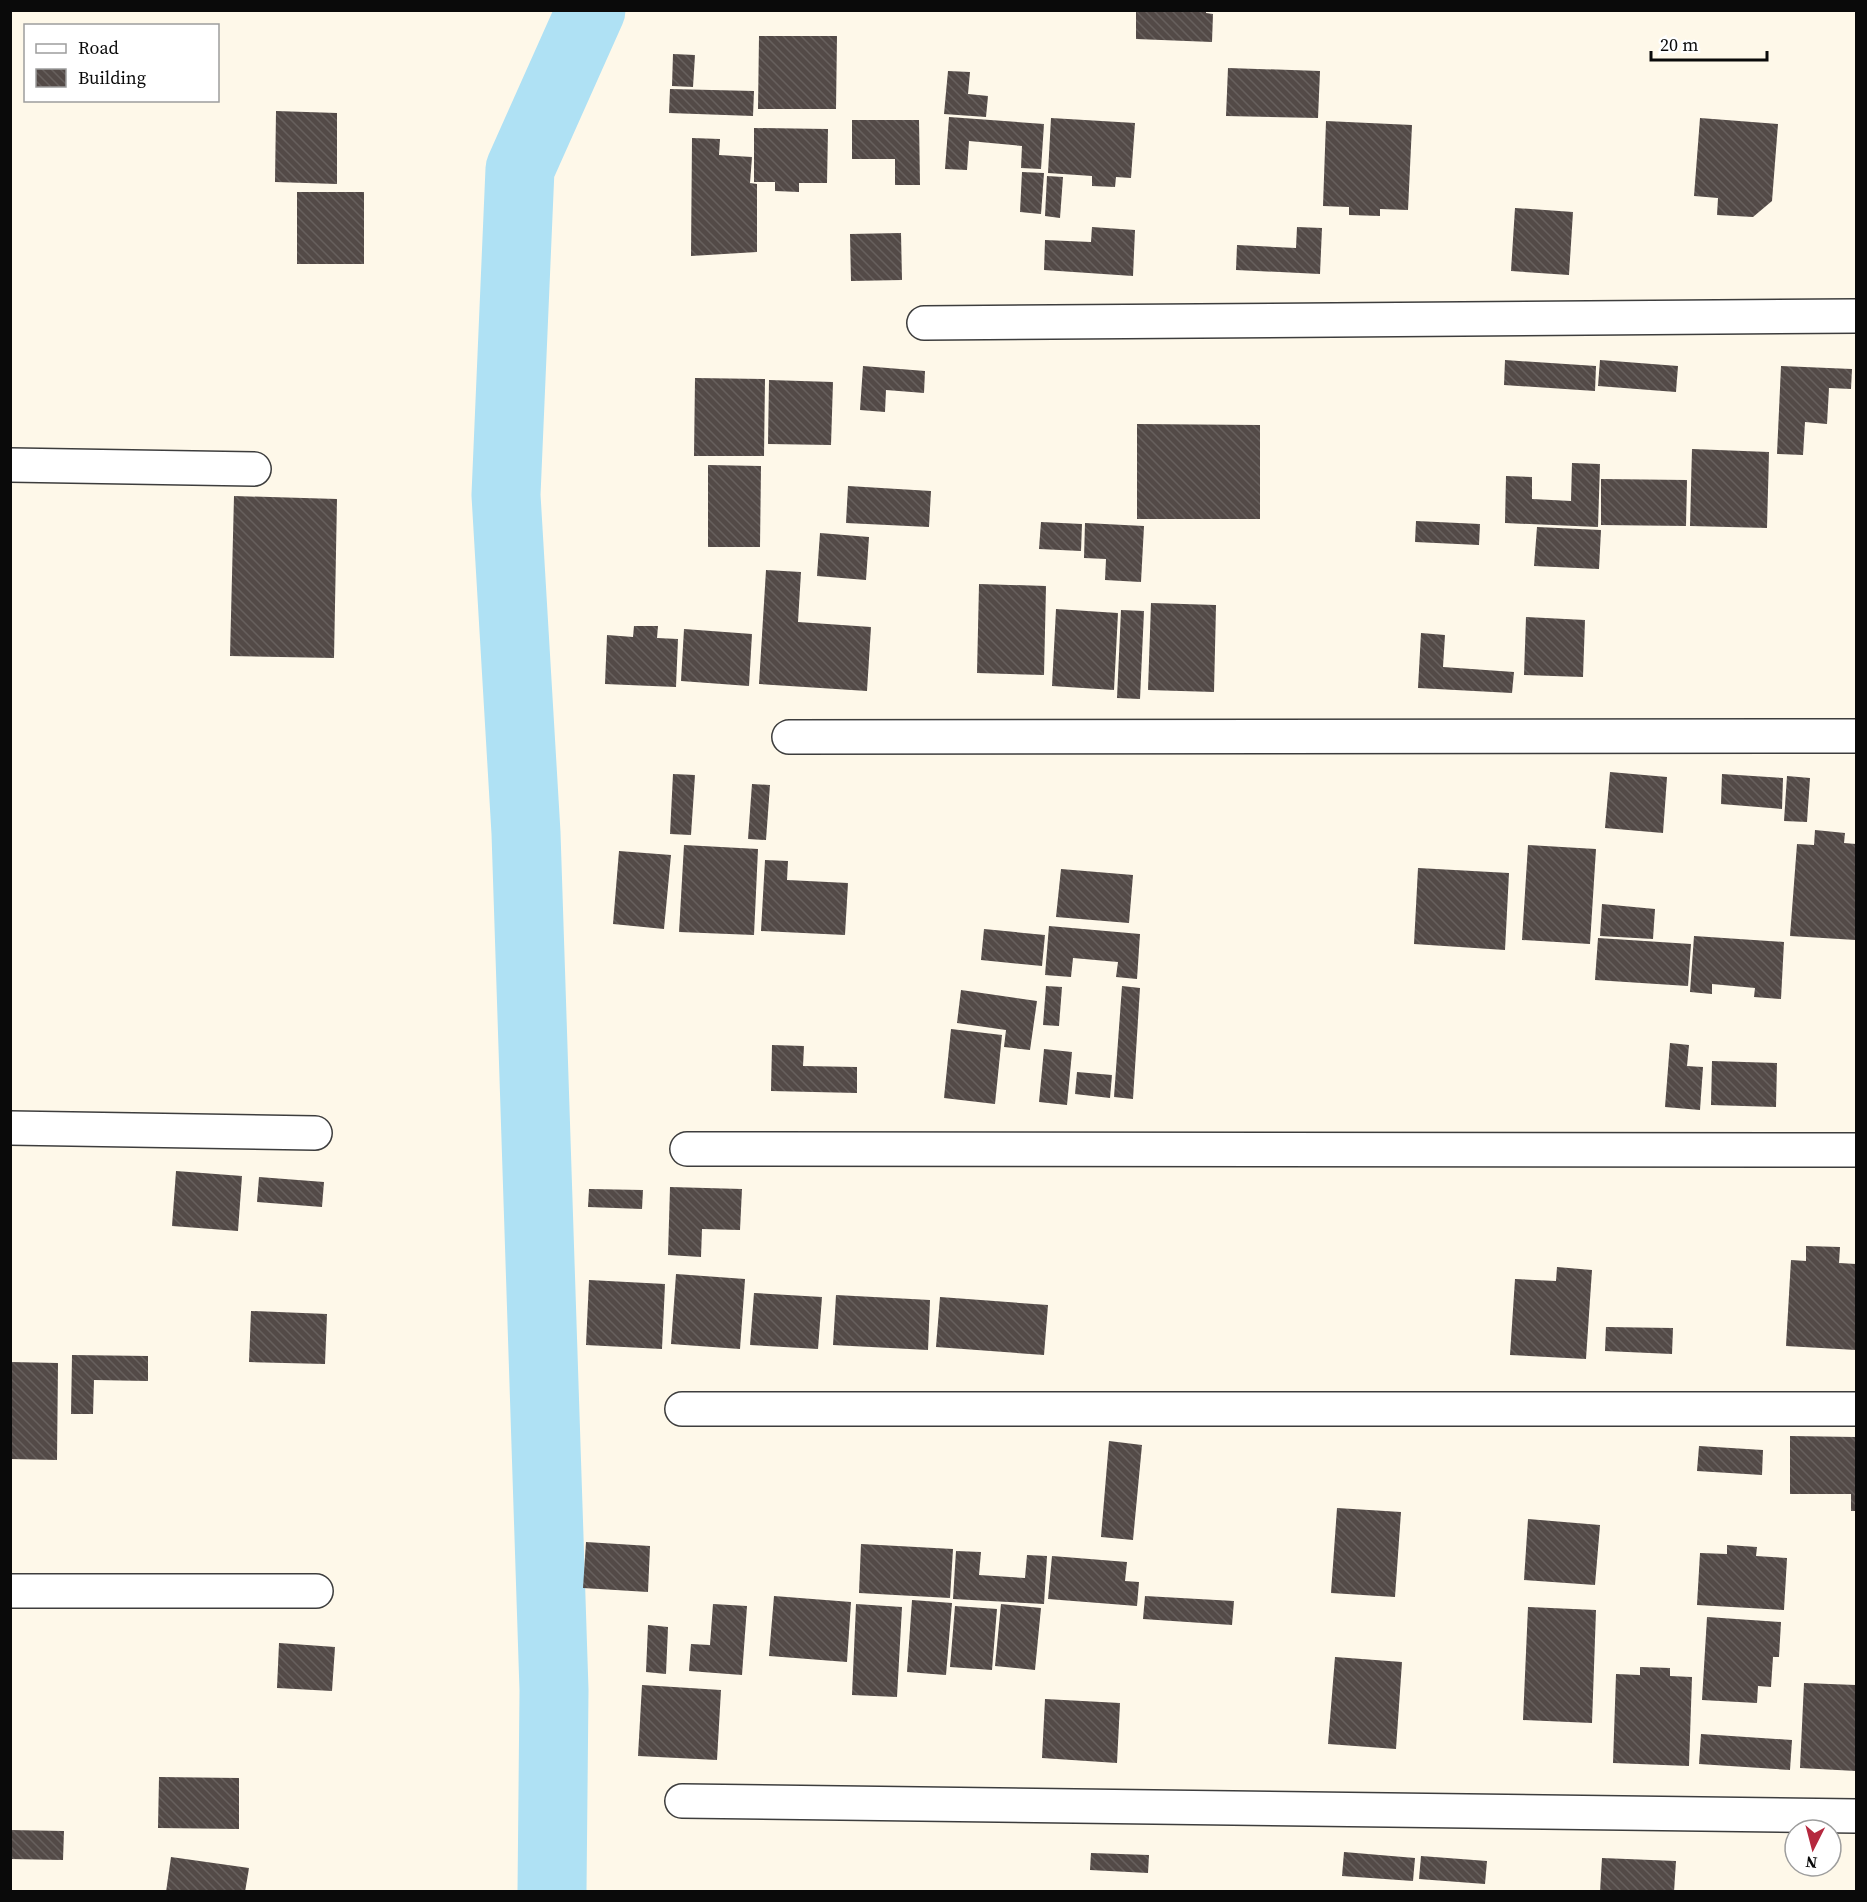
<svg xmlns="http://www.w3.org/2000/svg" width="1867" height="1902" font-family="'Source Serif 4',serif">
  <defs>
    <pattern id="building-back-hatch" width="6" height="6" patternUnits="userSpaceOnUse" patternTransform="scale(1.5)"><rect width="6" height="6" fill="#534a47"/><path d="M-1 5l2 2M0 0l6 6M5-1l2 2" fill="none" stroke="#67605d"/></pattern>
  </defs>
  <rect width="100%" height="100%" fill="#fef8e9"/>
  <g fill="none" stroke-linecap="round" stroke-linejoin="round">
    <!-- river -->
    <path stroke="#afe1f4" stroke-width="69" d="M 552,1892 L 554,1690 L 526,833 L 506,495 L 520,169 L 591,10"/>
  </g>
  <!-- building -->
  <path fill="url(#building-back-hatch)" d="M 1136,10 L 1206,10 L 1206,13 L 1213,14 L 1212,42 L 1136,39 Z
    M 759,36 L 837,36 L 836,109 L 758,109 Z
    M 673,54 L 695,55 L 693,87 L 672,86 Z
    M 1228,68 L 1320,71 L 1318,118 L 1226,116 Z
    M 948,71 L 970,72 L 968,94 L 988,96 L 986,117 L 944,114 Z
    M 670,89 L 754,91 L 753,116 L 669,113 Z
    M 276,111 L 337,113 L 337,184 L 275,182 Z
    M 949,117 L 1044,124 L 1041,169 L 1021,168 L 1022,146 L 969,141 L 967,170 L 945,169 Z
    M 1051,118 L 1135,123 L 1131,178 L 1116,177 L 1115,187 L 1092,186 L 1092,176 L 1048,173 Z
    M 1700,118 L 1778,124 L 1772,201 L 1753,217 L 1717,215 L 1718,198 L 1694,196 Z
    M 852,120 L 919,120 L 920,185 L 895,185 L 895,159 L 852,159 Z
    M 1326,121 L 1412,125 L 1408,210 L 1380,209 L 1380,216 L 1349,215 L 1349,207 L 1323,206 Z
    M 754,128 L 828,129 L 827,183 L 799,183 L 799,192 L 775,191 L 775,182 L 754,182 Z
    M 692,138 L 720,139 L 719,155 L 752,157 L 750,183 L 757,184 L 757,252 L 691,256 Z
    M 1022,172 L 1044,173 L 1041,214 L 1020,212 Z
    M 1047,176 L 1063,177 L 1060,218 L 1045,216 Z
    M 297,192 L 364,192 L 364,264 L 297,264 Z
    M 1515,208 L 1573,212 L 1569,275 L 1511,271 Z
    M 1092,227 L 1135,230 L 1133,276 L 1044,270 L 1045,240 L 1091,242 Z
    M 1297,227 L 1322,228 L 1320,274 L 1236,270 L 1237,245 L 1296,248 Z
    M 901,233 L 902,280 L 851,281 L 850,234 Z
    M 1505,360 L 1596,366 L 1595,391 L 1504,385 Z
    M 1600,360 L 1678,366 L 1676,392 L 1598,386 Z
    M 863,366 L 925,371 L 924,393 L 886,390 L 885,412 L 860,410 Z
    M 1781,366 L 1852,369 L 1851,389 L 1829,388 L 1827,424 L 1805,422 L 1803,455 L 1777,454 Z
    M 695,378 L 765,379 L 764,456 L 694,456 Z
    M 769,380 L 833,382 L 831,445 L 768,444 Z
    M 1137,424 L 1260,425 L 1260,519 L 1137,519 Z
    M 1692,449 L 1769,452 L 1767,528 L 1690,526 Z
    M 1572,463 L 1600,464 L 1598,527 L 1505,523 L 1506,476 L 1532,477 L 1532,499 L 1571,501 Z
    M 708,465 L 761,466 L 760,547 L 708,547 Z
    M 1601,479 L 1687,480 L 1686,526 L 1601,525 Z
    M 848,486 L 931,491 L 929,527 L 846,523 Z
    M 234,496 L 337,499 L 334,658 L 230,656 Z
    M 1416,521 L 1480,524 L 1479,545 L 1415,542 Z
    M 1041,522 L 1082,524 L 1081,551 L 1039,549 Z
    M 1085,523 L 1144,526 L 1141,582 L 1105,580 L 1106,559 L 1084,558 Z
    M 1537,527 L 1601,530 L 1599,569 L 1534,566 Z
    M 820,533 L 869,537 L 866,580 L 817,576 Z
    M 766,570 L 801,572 L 798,622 L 871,627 L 867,691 L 759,684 Z
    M 979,584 L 1046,586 L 1044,675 L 977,673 Z
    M 1151,603 L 1216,605 L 1214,692 L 1148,690 Z
    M 1056,609 L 1118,613 L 1114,690 L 1052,686 Z
    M 1121,610 L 1144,611 L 1140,699 L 1117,698 Z
    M 1526,617 L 1585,620 L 1583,677 L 1524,675 Z
    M 634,626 L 658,626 L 657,638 L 678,639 L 676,687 L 605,684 L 607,635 L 633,637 Z
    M 684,629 L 752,634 L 749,686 L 681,681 Z
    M 1421,633 L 1445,635 L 1443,667 L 1514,672 L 1512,693 L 1418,688 Z
    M 1610,772 L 1667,777 L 1663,833 L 1605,828 Z
    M 673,774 L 695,775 L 691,835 L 670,834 Z
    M 1722,774 L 1783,778 L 1782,809 L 1721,804 Z
    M 1787,776 L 1810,778 L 1807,822 L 1784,821 Z
    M 752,784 L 770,785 L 766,840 L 748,839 Z
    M 1815,830 L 1845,833 L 1844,843 L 1856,844 L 1856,940 L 1790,936 L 1797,844 L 1814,845 Z
    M 684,845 L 758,849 L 754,935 L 679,932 Z
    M 1528,845 L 1596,849 L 1590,944 L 1522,940 Z
    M 619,851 L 671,855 L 664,929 L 613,924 Z
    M 765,860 L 788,861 L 787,880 L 848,883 L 845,935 L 761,931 Z
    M 1418,868 L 1509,873 L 1505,950 L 1414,944 Z
    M 1061,869 L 1133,875 L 1129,923 L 1056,917 Z
    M 1602,904 L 1655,909 L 1653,939 L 1600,936 Z
    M 1049,926 L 1140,934 L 1137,979 L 1116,977 L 1118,962 L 1073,958 L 1071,977 L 1045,975 Z
    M 984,929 L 1045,935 L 1042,966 L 981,960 Z
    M 1694,936 L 1784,942 L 1781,999 L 1754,997 L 1755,988 L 1712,984 L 1712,994 L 1690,992 Z
    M 1598,938 L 1691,944 L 1688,986 L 1595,980 Z
    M 1046,986 L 1062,987 L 1059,1026 L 1043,1025 Z
    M 1122,986 L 1140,988 L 1133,1099 L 1114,1097 Z
    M 961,990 L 1037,1001 L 1030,1050 L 1004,1047 L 1006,1030 L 957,1023 Z
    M 951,1029 L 1002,1035 L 995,1104 L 944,1098 Z
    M 1670,1043 L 1689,1045 L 1687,1066 L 1703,1067 L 1700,1110 L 1665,1107 Z
    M 772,1045 L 804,1046 L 803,1066 L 857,1067 L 857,1093 L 771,1091 Z
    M 1044,1049 L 1072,1052 L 1067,1105 L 1039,1102 Z
    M 1712,1061 L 1777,1063 L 1776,1107 L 1711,1105 Z
    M 1077,1072 L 1112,1075 L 1110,1098 L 1075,1094 Z
    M 176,1171 L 242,1176 L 238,1231 L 172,1226 Z
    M 259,1177 L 324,1182 L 322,1207 L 257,1202 Z
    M 670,1187 L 742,1189 L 740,1230 L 702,1229 L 701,1257 L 668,1255 Z
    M 589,1189 L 643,1190 L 642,1209 L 588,1207 Z
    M 1806,1246 L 1840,1247 L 1839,1263 L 1856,1264 L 1856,1350 L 1786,1346 L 1791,1260 L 1806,1261 Z
    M 1557,1267 L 1592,1270 L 1586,1359 L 1510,1355 L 1515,1279 L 1556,1281 Z
    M 676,1274 L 745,1279 L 740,1349 L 671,1344 Z
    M 589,1280 L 665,1284 L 662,1349 L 586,1345 Z
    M 754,1293 L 822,1297 L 818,1349 L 750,1345 Z
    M 836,1295 L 930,1300 L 928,1350 L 833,1345 Z
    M 940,1297 L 1048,1305 L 1044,1355 L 936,1347 Z
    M 251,1311 L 327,1314 L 325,1364 L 249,1362 Z
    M 1606,1327 L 1673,1328 L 1672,1354 L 1605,1351 Z
    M 72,1355 L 148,1356 L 148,1381 L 94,1380 L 93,1414 L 71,1414 Z
    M 10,1362 L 58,1363 L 57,1460 L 10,1459 Z
    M 1790,1436 L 1856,1437 L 1856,1511 L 1851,1511 L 1851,1494 L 1790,1494 Z
    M 1109,1441 L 1142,1445 L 1133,1540 L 1101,1537 Z
    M 1699,1446 L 1763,1450 L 1762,1475 L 1697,1471 Z
    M 1337,1508 L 1401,1512 L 1395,1597 L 1331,1593 Z
    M 1528,1519 L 1600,1525 L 1595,1585 L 1524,1580 Z
    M 586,1542 L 650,1546 L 648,1592 L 583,1588 Z
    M 861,1544 L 953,1549 L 950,1598 L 859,1593 Z
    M 1727,1545 L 1757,1547 L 1756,1556 L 1787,1558 L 1784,1610 L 1697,1605 L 1700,1553 L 1727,1554 Z
    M 956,1551 L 981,1552 L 979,1575 L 1025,1578 L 1027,1555 L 1047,1556 L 1044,1604 L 953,1599 Z
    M 1052,1556 L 1127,1562 L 1125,1581 L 1139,1582 L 1137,1606 L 1048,1599 Z
    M 774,1596 L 851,1602 L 847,1662 L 769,1656 Z
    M 1145,1596 L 1234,1601 L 1232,1625 L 1143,1619 Z
    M 912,1600 L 952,1603 L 946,1675 L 907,1672 Z
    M 713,1604 L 747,1606 L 742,1675 L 689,1671 L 691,1644 L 710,1645 Z
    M 856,1604 L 902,1607 L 897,1697 L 852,1695 Z
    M 1001,1604 L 1041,1608 L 1035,1670 L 995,1666 Z
    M 955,1606 L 997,1609 L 992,1670 L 950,1667 Z
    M 1528,1607 L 1596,1610 L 1592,1723 L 1523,1720 Z
    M 1707,1617 L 1781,1622 L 1779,1657 L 1773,1657 L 1771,1687 L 1758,1686 L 1757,1703 L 1702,1700 Z
    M 648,1625 L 668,1627 L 666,1674 L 646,1672 Z
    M 279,1643 L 335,1647 L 332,1691 L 277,1688 Z
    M 1335,1657 L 1402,1662 L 1396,1749 L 1328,1744 Z
    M 1640,1667 L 1670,1668 L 1670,1676 L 1692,1677 L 1689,1766 L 1613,1763 L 1616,1674 L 1640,1675 Z
    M 1804,1683 L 1856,1685 L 1856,1771 L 1800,1768 Z
    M 642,1685 L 721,1690 L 717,1760 L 638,1756 Z
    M 1045,1699 L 1120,1703 L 1117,1763 L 1042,1758 Z
    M 1701,1734 L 1792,1740 L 1790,1770 L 1699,1764 Z
    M 159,1777 L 239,1778 L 239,1829 L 158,1828 Z
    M 10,1830 L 64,1831 L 63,1860 L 10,1859 Z
    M 1344,1852 L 1415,1858 L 1413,1881 L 1342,1876 Z
    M 1091,1853 L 1149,1855 L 1148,1873 L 1090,1870 Z
    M 1421,1856 L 1487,1861 L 1485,1884 L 1419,1879 Z
    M 171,1857 L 249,1868 L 245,1892 L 166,1892 Z
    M 1602,1858 L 1676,1861 L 1674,1892 L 1600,1892 Z"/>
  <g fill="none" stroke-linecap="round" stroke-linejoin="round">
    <!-- minor casing -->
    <g stroke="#3d3d3d" stroke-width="36">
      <path id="minor" d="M 924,323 L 1856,316
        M 10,465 L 254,469
        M 789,737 L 1856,736
        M 10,1128 L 315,1133
        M 687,1149 L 1856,1150
        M 682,1409 L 1856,1409
        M 10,1591 L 316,1591
        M 682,1801 L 1856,1816"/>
    </g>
    <!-- minor -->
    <use href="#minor" stroke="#fff" stroke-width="33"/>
  </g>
  <!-- border -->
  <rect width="1867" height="1902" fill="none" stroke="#0a0a0a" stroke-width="24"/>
  <!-- legend -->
  <rect x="24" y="24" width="195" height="78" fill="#ffffff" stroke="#9d9d9d" stroke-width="1.5"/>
  <rect x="36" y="44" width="30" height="9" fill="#ffffff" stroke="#9d9d9d" stroke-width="1.5"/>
  <text x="78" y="54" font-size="18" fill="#0a0a0a">Road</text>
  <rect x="36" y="69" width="30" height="18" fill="url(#building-back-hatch)" stroke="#9d9d9d" stroke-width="1.5"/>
  <text x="78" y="84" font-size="18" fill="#0a0a0a">Building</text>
  <!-- north arrow -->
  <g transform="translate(1813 1848) rotate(186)"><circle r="28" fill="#ffffff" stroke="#9d9d9d" stroke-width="1.5"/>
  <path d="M0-4.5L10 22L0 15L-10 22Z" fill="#b5283e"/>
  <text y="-9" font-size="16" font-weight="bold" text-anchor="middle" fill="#0a0a0a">N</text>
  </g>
  <!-- scale -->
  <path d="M1651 51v9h116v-9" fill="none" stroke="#0a0a0a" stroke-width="3"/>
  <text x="1660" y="51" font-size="18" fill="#0a0a0a" stroke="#ffffff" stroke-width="4.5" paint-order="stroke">20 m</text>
</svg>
